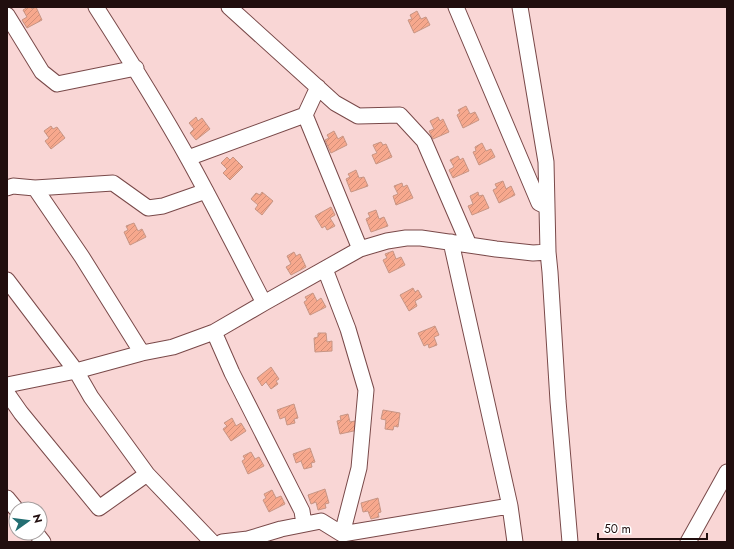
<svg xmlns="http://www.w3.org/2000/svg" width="734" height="549" font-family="Jost,sans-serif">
  <defs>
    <pattern id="building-hatch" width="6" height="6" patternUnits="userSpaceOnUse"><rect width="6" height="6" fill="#f7a88d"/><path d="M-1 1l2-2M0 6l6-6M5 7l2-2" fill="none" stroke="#d38f78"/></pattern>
  </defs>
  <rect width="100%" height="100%" fill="#f9d6d5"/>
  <!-- building -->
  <path fill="url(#building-hatch)" stroke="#c79584" d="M 28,7 L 31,7 L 32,9 L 36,7 L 42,20 L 27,28 L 22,20 L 27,17 L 23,10 Z
    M 417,11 L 421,19 L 426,17 L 430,25 L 414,33 L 408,20 L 412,19 L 410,15 Z
    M 466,106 L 470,114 L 475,112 L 479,120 L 463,128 L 457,115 L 460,113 L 458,110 Z
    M 196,117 L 198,121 L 202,118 L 210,129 L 196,140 L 190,133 L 194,129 L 189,123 Z
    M 438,117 L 440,121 L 443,119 L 449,132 L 433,139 L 429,131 L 434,129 L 430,121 Z
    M 51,126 L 53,129 L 57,127 L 65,138 L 51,149 L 45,141 L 49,138 L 44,131 Z
    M 334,131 L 338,139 L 343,136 L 347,145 L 331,153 L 325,140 L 329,138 L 327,135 Z
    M 381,142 L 383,145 L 386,144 L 392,157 L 376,164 L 372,155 L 377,153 L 373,145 Z
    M 482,143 L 486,151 L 491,149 L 495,157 L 479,165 L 473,152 L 476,151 L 475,147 Z
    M 458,156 L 460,160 L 463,158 L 469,171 L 453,178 L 449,170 L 454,167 L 450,160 Z
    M 227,157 L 230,160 L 233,157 L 243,167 L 230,180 L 223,173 L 227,169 L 221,163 Z
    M 356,170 L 359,178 L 364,177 L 368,186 L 351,192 L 346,179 L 350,177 L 348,174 Z
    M 503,181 L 506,189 L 511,186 L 515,195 L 499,203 L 493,190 L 497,188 L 495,184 Z
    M 402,183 L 403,187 L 407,185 L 413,198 L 396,205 L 393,196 L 398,194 L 394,186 Z
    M 262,192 L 273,201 L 262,215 L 255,209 L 258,205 L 251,199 L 256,193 L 260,195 Z
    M 478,192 L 479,196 L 483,195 L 489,208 L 472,215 L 468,206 L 473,204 L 470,196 Z
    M 331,207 L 335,215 L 330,218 L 335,226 L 327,230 L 325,226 L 322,228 L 315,216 Z
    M 376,210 L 379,219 L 384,217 L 388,226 L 371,232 L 366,219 L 370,217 L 368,213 Z
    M 134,223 L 138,231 L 142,229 L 146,237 L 130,245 L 124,232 L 128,230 L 126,226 Z
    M 393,251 L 396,259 L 401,257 L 405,265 L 389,273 L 383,260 L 387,258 L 385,254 Z
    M 294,252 L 296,256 L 300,254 L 306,267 L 291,275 L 286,267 L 291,264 L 287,256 Z
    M 413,288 L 415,292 L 418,290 L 422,297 L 415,301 L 417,306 L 409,311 L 400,295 Z
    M 313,293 L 317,301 L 321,298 L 326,307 L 310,315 L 304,302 L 307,300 L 305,297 Z
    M 435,326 L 439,335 L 434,337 L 437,345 L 429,348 L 428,344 L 424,346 L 418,333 Z
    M 318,333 L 326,333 L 327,342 L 332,341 L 332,351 L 315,352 L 314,338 L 318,337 Z
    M 271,367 L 279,379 L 276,381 L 278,384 L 271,389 L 266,382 L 262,386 L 257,378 Z
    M 294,404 L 298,418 L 294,419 L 295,423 L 287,425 L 285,417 L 280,419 L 277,410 Z
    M 383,410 L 400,413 L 398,427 L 394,426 L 393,430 L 385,429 L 386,420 L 381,419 Z
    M 348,414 L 350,422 L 355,421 L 358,430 L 340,434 L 337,421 L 341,420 L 340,416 Z
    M 232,418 L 236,426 L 241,423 L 246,431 L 231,441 L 223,429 L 227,426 L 224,423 Z
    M 310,448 L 315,462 L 311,463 L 312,467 L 304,469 L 301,461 L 296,463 L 293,454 Z
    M 251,452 L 255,459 L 259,457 L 264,466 L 248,474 L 242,461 L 245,459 L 243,456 Z
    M 325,489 L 329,503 L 325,504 L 326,508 L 318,510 L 316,502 L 311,504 L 308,495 Z
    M 272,490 L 276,498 L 281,496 L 285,504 L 269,512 L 263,500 L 266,498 L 264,494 Z
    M 378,498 L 381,512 L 378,513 L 379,517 L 371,519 L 368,511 L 363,512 L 361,503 Z"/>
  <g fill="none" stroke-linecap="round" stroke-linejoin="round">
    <!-- minor casing -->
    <g stroke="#794949" stroke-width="17">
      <path id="minor" d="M 96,7 C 128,57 160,108 189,160 C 215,207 239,255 264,303
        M 229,7 L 335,103 L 358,116 L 400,115 L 424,141 L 469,245
        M 456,7 L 539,203 L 547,207
        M 520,7 L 546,162 L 548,252 L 550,272 L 558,401 L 570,542
        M 7,15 L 42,72 L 57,84 L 136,68
        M 305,115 L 360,249
        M 188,158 L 305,115 L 318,87
        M 7,188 L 13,186 L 35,188 L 113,183 L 148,208 L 163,206 L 206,191
        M 35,188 L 82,257 L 142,353
        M 451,242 L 510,506 L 515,542
        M 325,269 L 348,329 L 366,390 L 359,468 L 342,534
        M 7,280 L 76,371 L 91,397 L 147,474 L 212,542
        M 214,332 L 232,373 L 302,511 L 304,524
        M 7,385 L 76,371 L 142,353 L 173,347 L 214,332 L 264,303 L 360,249 L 387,241 L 406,238 L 421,238 L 496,249 L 533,253 L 548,252
        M 7,393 L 21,413 L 99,508 L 147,474
        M 7,498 L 16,509
        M 36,533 L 43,542
        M 222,542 L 248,539 L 281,529 L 321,521 L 342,534 L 510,506
        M 688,542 L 727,472"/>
    </g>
    <!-- minor -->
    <use href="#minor" stroke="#fff" stroke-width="15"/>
  </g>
  <!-- border -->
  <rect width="734" height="549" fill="none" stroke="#210e0e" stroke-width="16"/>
  <!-- north arrow -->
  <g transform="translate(28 521) rotate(76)"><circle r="19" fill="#ffffff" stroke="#a69f9f"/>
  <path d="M0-3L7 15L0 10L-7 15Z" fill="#236e72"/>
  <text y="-6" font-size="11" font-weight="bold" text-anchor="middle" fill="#210e0e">N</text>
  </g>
  <!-- scale -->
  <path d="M598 533v6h109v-6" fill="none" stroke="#210e0e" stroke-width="2"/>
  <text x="604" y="533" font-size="12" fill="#210e0e" stroke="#ffffff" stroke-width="3" paint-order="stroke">50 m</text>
</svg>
